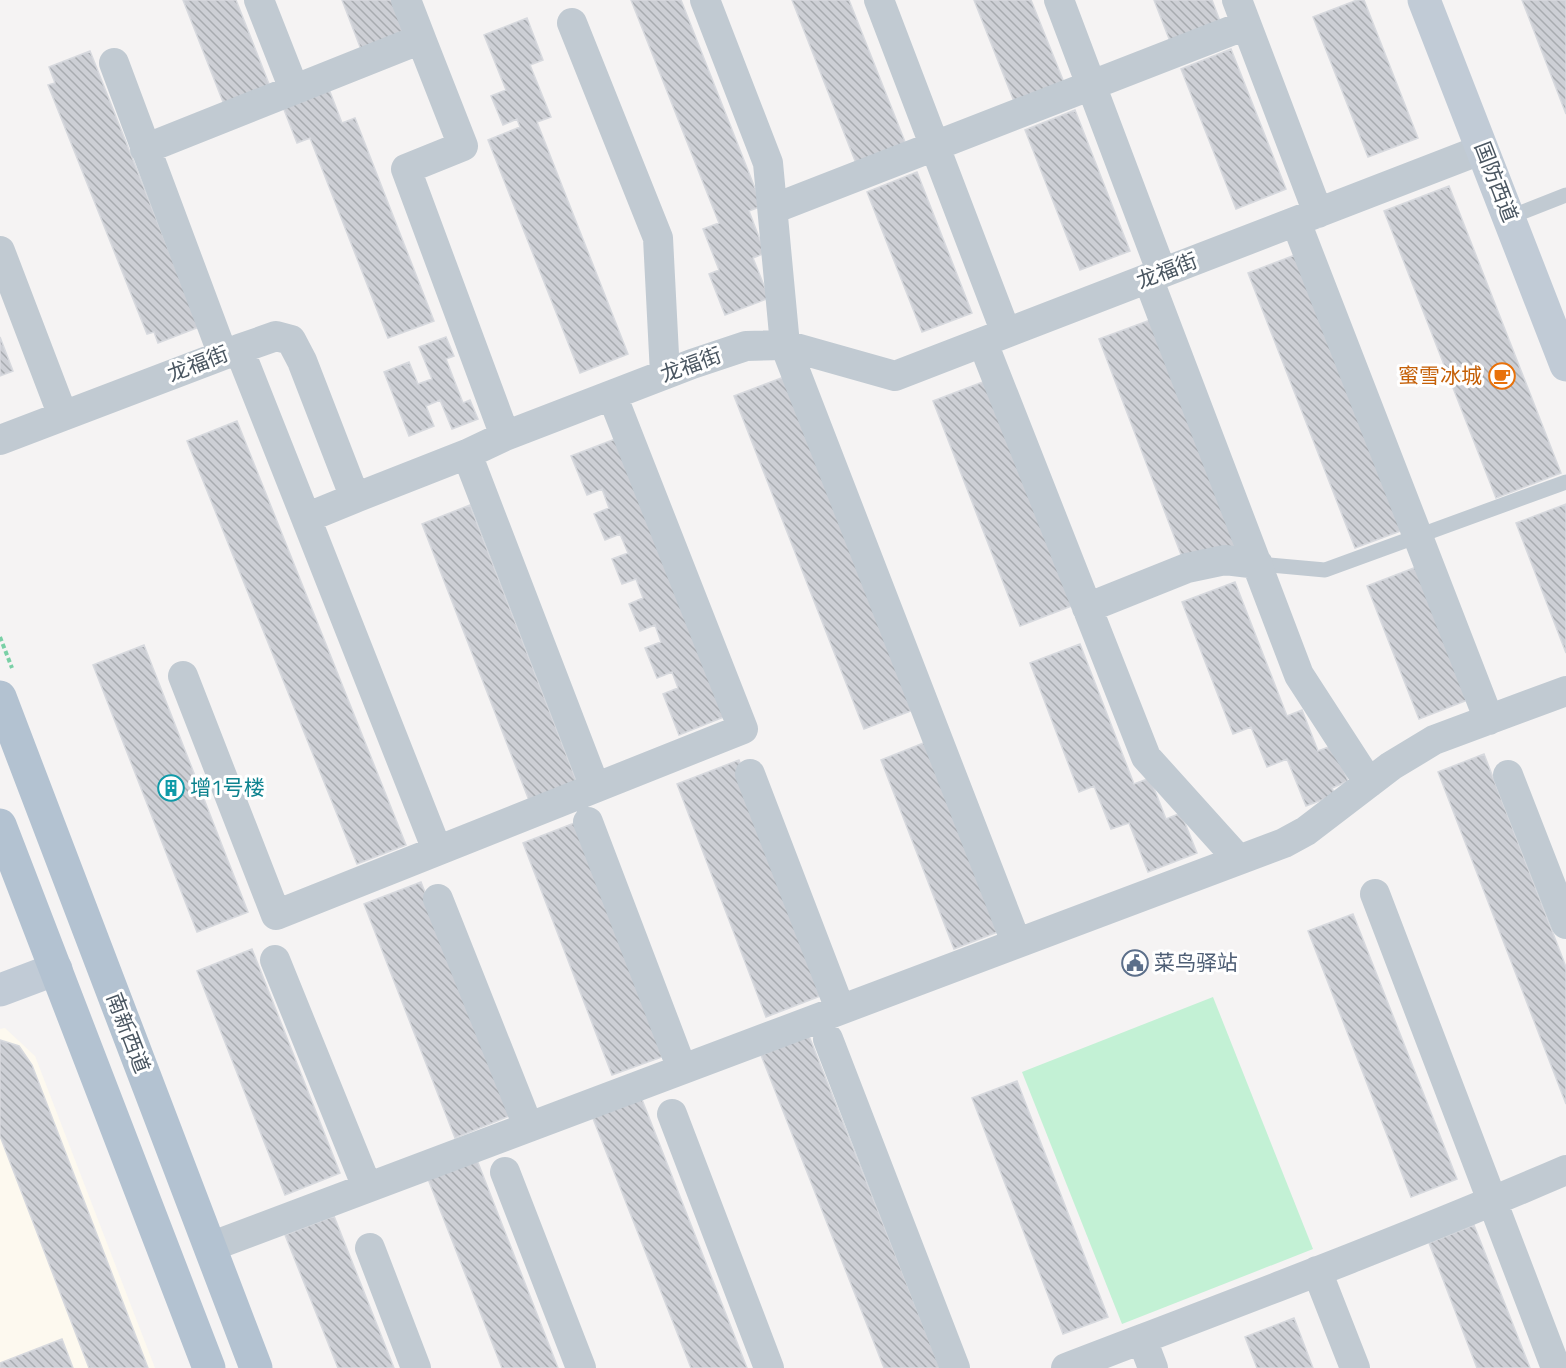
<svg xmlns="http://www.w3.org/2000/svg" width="1566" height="1368" font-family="'Titillium Web','Noto Sans SC',sans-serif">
  <defs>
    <pattern id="building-back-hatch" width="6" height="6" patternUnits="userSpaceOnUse" patternTransform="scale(1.5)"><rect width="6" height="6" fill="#cdcfd5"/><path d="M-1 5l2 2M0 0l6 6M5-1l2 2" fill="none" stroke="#a8abb0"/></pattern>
  </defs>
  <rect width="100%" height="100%" fill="#f5f3f3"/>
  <!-- commercial -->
  <path fill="#fdf9ef" d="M 5,1028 L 35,1056 L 155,1368 L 0,1368 L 0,1029 Z"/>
  <!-- green -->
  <path fill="#c3f1d5" d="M 1213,997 L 1313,1249 L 1122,1324 L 1022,1072 Z"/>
  <!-- building -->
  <path fill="url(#building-back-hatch)" stroke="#d7d9de" stroke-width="1.5" d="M 183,0 L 236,0 L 271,89 L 225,107 Z
    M 342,0 L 395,0 L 408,34 L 362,52 Z
    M 631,0 L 681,0 L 762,206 L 749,211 L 765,253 L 753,258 L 769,298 L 725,315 L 709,274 L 719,270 L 703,229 L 719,223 Z
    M 792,0 L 849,0 L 909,152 L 859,171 Z
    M 974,0 L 1031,0 L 1067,90 L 1017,109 Z
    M 1154,0 L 1212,0 L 1223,29 L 1173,49 Z
    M 1357,0 L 1364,0 L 1418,138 L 1368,157 L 1313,17 Z
    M 1522,0 L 1566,0 L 1566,114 Z
    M 527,18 L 543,60 L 530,65 L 551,117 L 537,122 L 628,354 L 580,373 L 488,140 L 520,127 L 517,119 L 503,125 L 491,96 L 506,90 L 484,35 Z
    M 1231,49 L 1286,189 L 1236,209 L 1181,69 Z
    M 90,51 L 199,327 L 158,343 L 154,332 L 147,334 L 48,85 L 55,83 L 49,67 Z
    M 327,84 L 342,123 L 355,118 L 434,321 L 388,338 L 310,138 L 297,143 L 281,102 Z
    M 1075,110 L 1130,251 L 1080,270 L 1025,130 Z
    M 917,172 L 972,313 L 922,332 L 867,192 Z
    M 1449,186 L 1561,473 L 1496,498 L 1384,211 Z
    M 1295,255 L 1403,530 L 1355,548 L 1248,273 Z
    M 1153,319 L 1240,544 L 1185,565 L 1099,339 Z
    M 0,337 L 13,371 L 0,376 Z
    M 446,337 L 454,356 L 446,359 L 463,403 L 470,400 L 478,419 L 452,429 L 440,400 L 426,406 L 434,426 L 409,436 L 384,372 L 409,362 L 418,384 L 432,379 L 419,347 Z
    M 784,377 L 913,710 L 864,729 L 734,396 Z
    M 988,380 L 1074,605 L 1020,626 L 933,401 Z
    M 237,421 L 406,845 L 357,864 L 187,441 Z
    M 623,436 L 731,714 L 679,735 L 663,694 L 678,688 L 672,672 L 657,678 L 645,648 L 661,642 L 655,625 L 640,631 L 629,604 L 643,598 L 636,579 L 622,584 L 612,559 L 628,553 L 620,534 L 605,540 L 594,514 L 609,508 L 602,489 L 587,495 L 571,456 Z
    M 1566,504 L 1566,653 L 1516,523 Z
    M 470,505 L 578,785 L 530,803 L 422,524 Z
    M 1419,566 L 1470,699 L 1419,719 L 1367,586 Z
    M 1235,582 L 1287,716 L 1302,710 L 1318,751 L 1334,745 L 1348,781 L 1332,788 L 1335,795 L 1306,806 L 1287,759 L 1267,767 L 1251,727 L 1233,734 L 1182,602 Z
    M 1080,644 L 1134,784 L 1150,778 L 1166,819 L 1181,813 L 1197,853 L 1148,872 L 1129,823 L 1111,829 L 1094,786 L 1079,792 L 1030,663 Z
    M 144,645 L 248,912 L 197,932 L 93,665 Z
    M 926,742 L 1000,931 L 954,949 L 881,760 Z
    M 1484,754 L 1566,967 L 1566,1104 L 1438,772 Z
    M 739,760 L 828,993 L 766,1017 L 677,784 Z
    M 577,822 L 667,1055 L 612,1075 L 523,843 Z
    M 421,882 L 512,1115 L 455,1138 L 364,904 Z
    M 1353,914 L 1457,1179 L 1411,1197 L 1308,931 Z
    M 252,949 L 340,1173 L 285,1195 L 197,971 Z
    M 809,1036 L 940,1368 L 884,1368 L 761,1055 Z
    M 0,1040 L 19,1046 L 32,1065 L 148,1368 L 89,1368 L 0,1136 Z
    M 1017,1081 L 1108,1317 L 1063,1334 L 972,1098 Z
    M 641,1097 L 747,1368 L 691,1368 L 592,1116 Z
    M 477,1160 L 558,1368 L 502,1368 L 428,1179 Z
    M 334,1216 L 394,1368 L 338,1368 L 285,1235 Z
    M 1474,1225 L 1530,1368 L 1477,1368 L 1429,1243 Z
    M 1294,1318 L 1313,1368 L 1257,1368 L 1245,1337 Z
    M 62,1339 L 73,1368 L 0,1368 L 0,1363 Z"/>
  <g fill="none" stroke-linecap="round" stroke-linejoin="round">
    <!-- path -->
    <path stroke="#7ad0a6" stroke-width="4" stroke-dasharray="4.5 3" stroke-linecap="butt" d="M 0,637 L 12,668"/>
    <!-- lane -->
    <path stroke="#c1cad2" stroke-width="15" d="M 1510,217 L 1566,195
      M 1258,564 L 1325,570 L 1566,482"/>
    <!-- street -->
    <path stroke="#c1cad2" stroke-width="30" d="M 259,0 L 294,89
      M 705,0 L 768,163 L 785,345 L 1016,942
      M 879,0 L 1006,333
      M 1059,0 L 1162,273
      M 1237,0 L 1318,213
      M 572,23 L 658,238 L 665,374
      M 421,39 L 463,146 L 406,169 L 505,436
      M 114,63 L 223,355
      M 145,149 L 421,39 L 406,0
      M 773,209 L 1246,25
      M 1296,222 L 1489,720
      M 0,251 L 63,416
      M 1148,278 L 1299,675 L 1369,783
      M 983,343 L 1146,757 L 1238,859
      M 239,349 L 306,518
      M 0,440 L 239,349 L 276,336 L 291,340 L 302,361 L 355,498 L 467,454 L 505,436 L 692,364 L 746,346 L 785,345 L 895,376 L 1483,149
      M 467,454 L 595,787
      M 355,498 L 306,518 L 437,850
      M 1087,608 L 1187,568 L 1225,560 L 1258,564
      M 183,676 L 276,915 L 743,729 L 612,395
      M 750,774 L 840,1009
      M 1508,775 L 1566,924
      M 588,822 L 682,1069
      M 1375,894 L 1556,1368
      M 438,899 L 528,1126
      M 275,960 L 367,1187
      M 828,1039 L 955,1368
      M 672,1114 L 769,1368
      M 505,1172 L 581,1368
      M 210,1247 L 1284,843 L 1306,831 L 1391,766 L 1434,740 L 1566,691
      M 370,1248 L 416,1368
      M 1317,1271 L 1355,1368
      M 1142,1339 L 1153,1368
      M 1066,1368 C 1233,1304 1401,1241 1566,1170"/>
    <!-- secondary -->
    <path stroke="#c1cbd6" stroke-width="33" d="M 1424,0 L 1566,365
      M 0,990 L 56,969"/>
    <!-- primary -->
    <path stroke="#b3c2d1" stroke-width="33" d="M 0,697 L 256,1368
      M 0,825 L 209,1368"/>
  </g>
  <!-- icons -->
  <defs>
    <g id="cafe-ring" transform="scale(1.35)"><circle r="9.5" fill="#fff" stroke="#e8710a" stroke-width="1.5"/><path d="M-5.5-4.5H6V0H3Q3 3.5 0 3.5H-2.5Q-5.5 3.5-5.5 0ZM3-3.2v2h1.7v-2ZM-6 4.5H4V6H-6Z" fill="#e8710a"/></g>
    <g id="building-ring" transform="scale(1.35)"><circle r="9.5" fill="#fff" stroke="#0f9aa8" stroke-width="1.5"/><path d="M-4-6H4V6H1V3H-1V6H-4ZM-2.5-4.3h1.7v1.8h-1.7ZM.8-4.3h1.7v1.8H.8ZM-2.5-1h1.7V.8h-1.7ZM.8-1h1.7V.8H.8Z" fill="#0f9aa8"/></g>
    <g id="civic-ring" transform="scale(1.35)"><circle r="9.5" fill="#fff" stroke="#5c6f8a" stroke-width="1.5"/><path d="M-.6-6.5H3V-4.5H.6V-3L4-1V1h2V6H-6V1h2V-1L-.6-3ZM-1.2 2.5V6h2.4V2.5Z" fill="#5c6f8a"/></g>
  </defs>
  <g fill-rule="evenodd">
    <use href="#cafe-ring" x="1502" y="376"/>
    <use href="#building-ring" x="171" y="788"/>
    <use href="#civic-ring" x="1135" y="963"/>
  </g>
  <g text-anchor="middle" stroke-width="6" stroke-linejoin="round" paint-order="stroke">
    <!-- street labels -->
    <g font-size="21" fill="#4a5661" stroke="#fff">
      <text transform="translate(1496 182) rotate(69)" y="7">国防西道</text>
      <text transform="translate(1167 271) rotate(-21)" y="7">龙福街</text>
      <text transform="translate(198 364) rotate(-21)" y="7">龙福街</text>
      <text transform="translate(691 365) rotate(-20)" y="7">龙福街</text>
      <text transform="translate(128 1033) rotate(69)" y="7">南新西道</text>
    </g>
    <!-- food labels -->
    <g font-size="21" fill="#c56008" stroke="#fff" text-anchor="end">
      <text x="1482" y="383">蜜雪冰城</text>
    </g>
    <!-- culture labels -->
    <g font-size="21" fill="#0d838f" stroke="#fff" text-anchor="start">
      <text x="190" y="795">增1号楼</text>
    </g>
    <!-- service labels -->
    <g font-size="21" fill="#4e5e75" stroke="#fff" text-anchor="start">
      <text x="1154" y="970">菜鸟驿站</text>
    </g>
  </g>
</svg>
